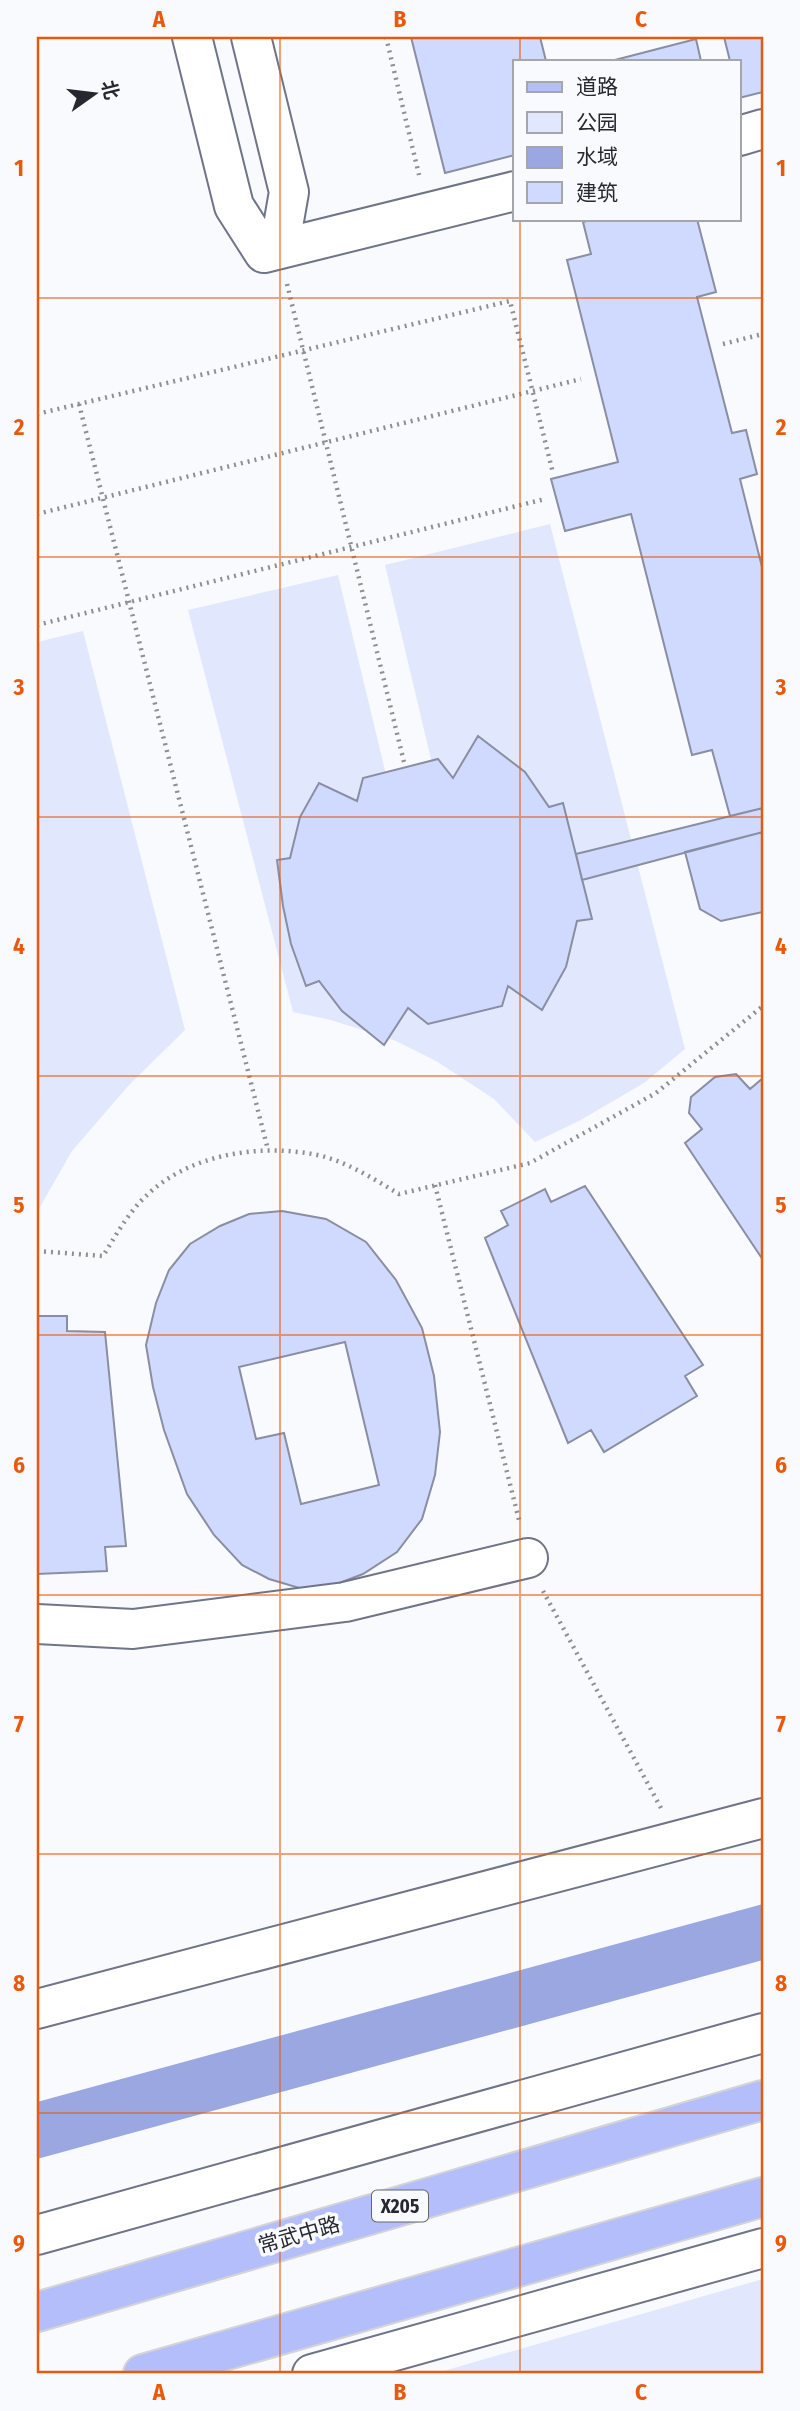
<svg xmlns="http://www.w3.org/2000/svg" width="800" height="2411" font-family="'Fira Sans Condensed','Noto Sans SC',sans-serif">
  <rect width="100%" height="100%" fill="#f9fafe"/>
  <!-- green -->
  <path fill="#e1e7fd" d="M 550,524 L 685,1049 L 644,1083 L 579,1121 L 535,1142 L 494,1099 L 436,1061 L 396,1041 L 331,1020 L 293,1012 L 188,610 L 338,575 L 388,783 L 434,772 L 385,565 Z
    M 83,631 L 185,1030 L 129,1085 L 72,1151 L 37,1212 L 37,642 Z
    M 763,2279 L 763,2374 L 433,2374 Z"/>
  <!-- water -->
  <path fill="#9aa7e1" d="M 763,1904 L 763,1960 L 37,2159 L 37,2102 Z"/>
  <!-- building -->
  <path fill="#d0d9fe" stroke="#898ea2" stroke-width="2" fill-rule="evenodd" d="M 411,37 L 540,37 L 546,61 L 515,61 L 515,155 L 445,173 Z
    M 724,37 L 763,37 L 763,92 L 739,98 L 739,61 L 730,61 Z
    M 696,39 L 701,61 L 611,61 Z
    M 595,219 L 697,219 L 716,292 L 697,297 L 732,433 L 746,430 L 757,474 L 740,479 L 763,571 L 763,808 L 730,816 L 712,750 L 692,755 L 631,514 L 565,531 L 551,479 L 618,462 L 567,260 L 591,254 L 583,222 Z
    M 478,736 L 525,772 L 549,807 L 563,803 L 592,919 L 577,921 L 566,967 L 542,1010 L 508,986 L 502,1006 L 428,1024 L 408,1008 L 384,1045 L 342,1011 L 319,981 L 306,986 L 291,944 L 283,906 L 277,860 L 290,858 L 300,817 L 319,783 L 357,801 L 363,778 L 438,759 L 453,778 Z
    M 763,808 L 763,832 L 582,880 L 576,854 Z
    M 763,832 L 763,912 L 721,921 L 700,909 L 685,852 Z
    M 736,1074 L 750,1089 L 763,1078 L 763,1260 L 685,1143 L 702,1129 L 689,1113 L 691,1097 L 715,1077 Z
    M 585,1186 L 703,1365 L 685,1376 L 697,1396 L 604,1452 L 591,1430 L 568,1443 L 485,1238 L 508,1225 L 501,1211 L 545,1189 L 551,1202 Z
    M 282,1211 L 326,1219 L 366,1242 L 396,1280 L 422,1328 L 434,1376 L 440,1432 L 435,1475 L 422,1519 L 397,1552 L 363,1574 L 334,1585 L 306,1590 L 269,1579 L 242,1565 L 214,1535 L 187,1494 L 164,1430 L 153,1387 L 146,1345 L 156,1303 L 169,1270 L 190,1244 L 220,1226 L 249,1214 ZM 345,1342 L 379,1485 L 301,1504 L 284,1433 L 256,1439 L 239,1367 Z
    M 37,1316 L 67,1316 L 67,1331 L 105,1332 L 126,1546 L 105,1547 L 107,1571 L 37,1574 Z"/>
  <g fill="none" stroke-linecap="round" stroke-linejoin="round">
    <!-- minor casing -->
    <g stroke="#6f7487" stroke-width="42">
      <path id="minor" d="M 192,37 L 234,206 L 264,253 L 515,191
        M 251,37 L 289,192 L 279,249
        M 739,136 L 763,129
        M 37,1624 L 133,1629 L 345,1602 L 528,1558
        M 37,2009 L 763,1818
        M 37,2235 L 763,2033
        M 312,2374 L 763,2248"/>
    </g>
    <!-- major casing -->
    <g stroke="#d4d4d6" stroke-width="42">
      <path id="major" d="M 37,2312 L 763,2100
        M 143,2374 L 763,2197"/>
    </g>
    <!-- path -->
    <path stroke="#8d8f95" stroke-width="4.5" stroke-dasharray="2 5" stroke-linecap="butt" d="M 386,37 L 420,179
      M 287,284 L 404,762
      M 723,344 L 763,334
      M 79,404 L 268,1150
      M 37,414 L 510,301 L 553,473
      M 37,514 L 581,379
      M 37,625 L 545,499
      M 435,1185 L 520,1524
      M 37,1251 L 103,1256 C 116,1235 128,1213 146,1196 C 188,1155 256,1144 312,1154 C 343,1159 372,1178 399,1194 L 530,1163 L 656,1093 L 763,1006
      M 543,1591 L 661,1808"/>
    <!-- minor -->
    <use href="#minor" stroke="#fff" stroke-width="38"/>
    <!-- major -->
    <use href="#major" stroke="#b3befa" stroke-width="38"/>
  </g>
  <!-- grid -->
  <path fill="none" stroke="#e8590c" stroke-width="2" stroke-opacity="0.55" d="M 280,37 L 280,2374M 520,37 L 520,61M 520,219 L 520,2374M 37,298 L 763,298M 37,557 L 763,557M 37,817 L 763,817M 37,1076 L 763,1076M 37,1335 L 763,1335M 37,1595 L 763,1595M 37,1854 L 763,1854M 37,2113 L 763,2113"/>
  <g text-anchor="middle" stroke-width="7" stroke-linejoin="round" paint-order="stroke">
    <!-- shield labels -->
    <rect fill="#f9fafe" stroke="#65676e" stroke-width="2" x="372" y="2190.5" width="56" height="31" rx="5"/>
    <g font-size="19" font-weight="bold" fill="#262830">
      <text x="400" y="2213">X205</text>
    </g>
    <!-- street labels -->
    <g font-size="21" fill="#262830" stroke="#f9fafe">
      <text transform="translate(299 2235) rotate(-16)" y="7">常武中路</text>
    </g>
  </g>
  <!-- border -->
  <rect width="800" height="2411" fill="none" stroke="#f9fafe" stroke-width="77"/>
  <!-- legend -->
  <rect x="513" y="60" width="228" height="161" fill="#f9fafe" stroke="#a5a6ac" stroke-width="2"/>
  <rect x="527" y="82" width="35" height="10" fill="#b3befa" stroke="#a5a6ac" stroke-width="2"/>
  <text x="576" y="94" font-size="21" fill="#262830">道路</text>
  <rect x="527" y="112" width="35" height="21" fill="#e1e7fd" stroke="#a5a6ac" stroke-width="2"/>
  <text x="576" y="130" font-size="21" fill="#262830">公园</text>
  <rect x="527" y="147" width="35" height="21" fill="#9aa7e1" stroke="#a5a6ac" stroke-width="2"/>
  <text x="576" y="164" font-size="21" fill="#262830">水域</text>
  <rect x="527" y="182" width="35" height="21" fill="#d0d9fe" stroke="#a5a6ac" stroke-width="2"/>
  <text x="576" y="200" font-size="21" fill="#262830">建筑</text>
  <!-- north arrow -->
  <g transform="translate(94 94) rotate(76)" stroke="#f9fafe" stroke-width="5" paint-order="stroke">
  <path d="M0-5L12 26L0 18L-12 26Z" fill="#262830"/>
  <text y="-10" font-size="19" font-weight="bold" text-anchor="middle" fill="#262830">北</text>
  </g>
  <rect x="38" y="38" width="724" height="2334" fill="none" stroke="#e8590c" stroke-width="2.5"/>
  <g font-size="23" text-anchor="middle" font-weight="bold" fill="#e8590c">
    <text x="159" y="27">A</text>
    <text x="400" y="27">B</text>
    <text x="641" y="27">C</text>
    <text x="19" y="176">1</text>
    <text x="781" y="176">1</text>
    <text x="19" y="435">2</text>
    <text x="781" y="435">2</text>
    <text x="19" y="695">3</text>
    <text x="781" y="695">3</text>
    <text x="19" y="954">4</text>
    <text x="781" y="954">4</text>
    <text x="19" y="1213">5</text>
    <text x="781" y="1213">5</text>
    <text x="19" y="1473">6</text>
    <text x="781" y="1473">6</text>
    <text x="19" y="1732">7</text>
    <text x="781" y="1732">7</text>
    <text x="19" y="1991">8</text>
    <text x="781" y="1991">8</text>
    <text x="19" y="2251">9</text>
    <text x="781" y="2251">9</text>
    <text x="159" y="2400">A</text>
    <text x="400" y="2400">B</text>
    <text x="641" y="2400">C</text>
  </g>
</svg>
